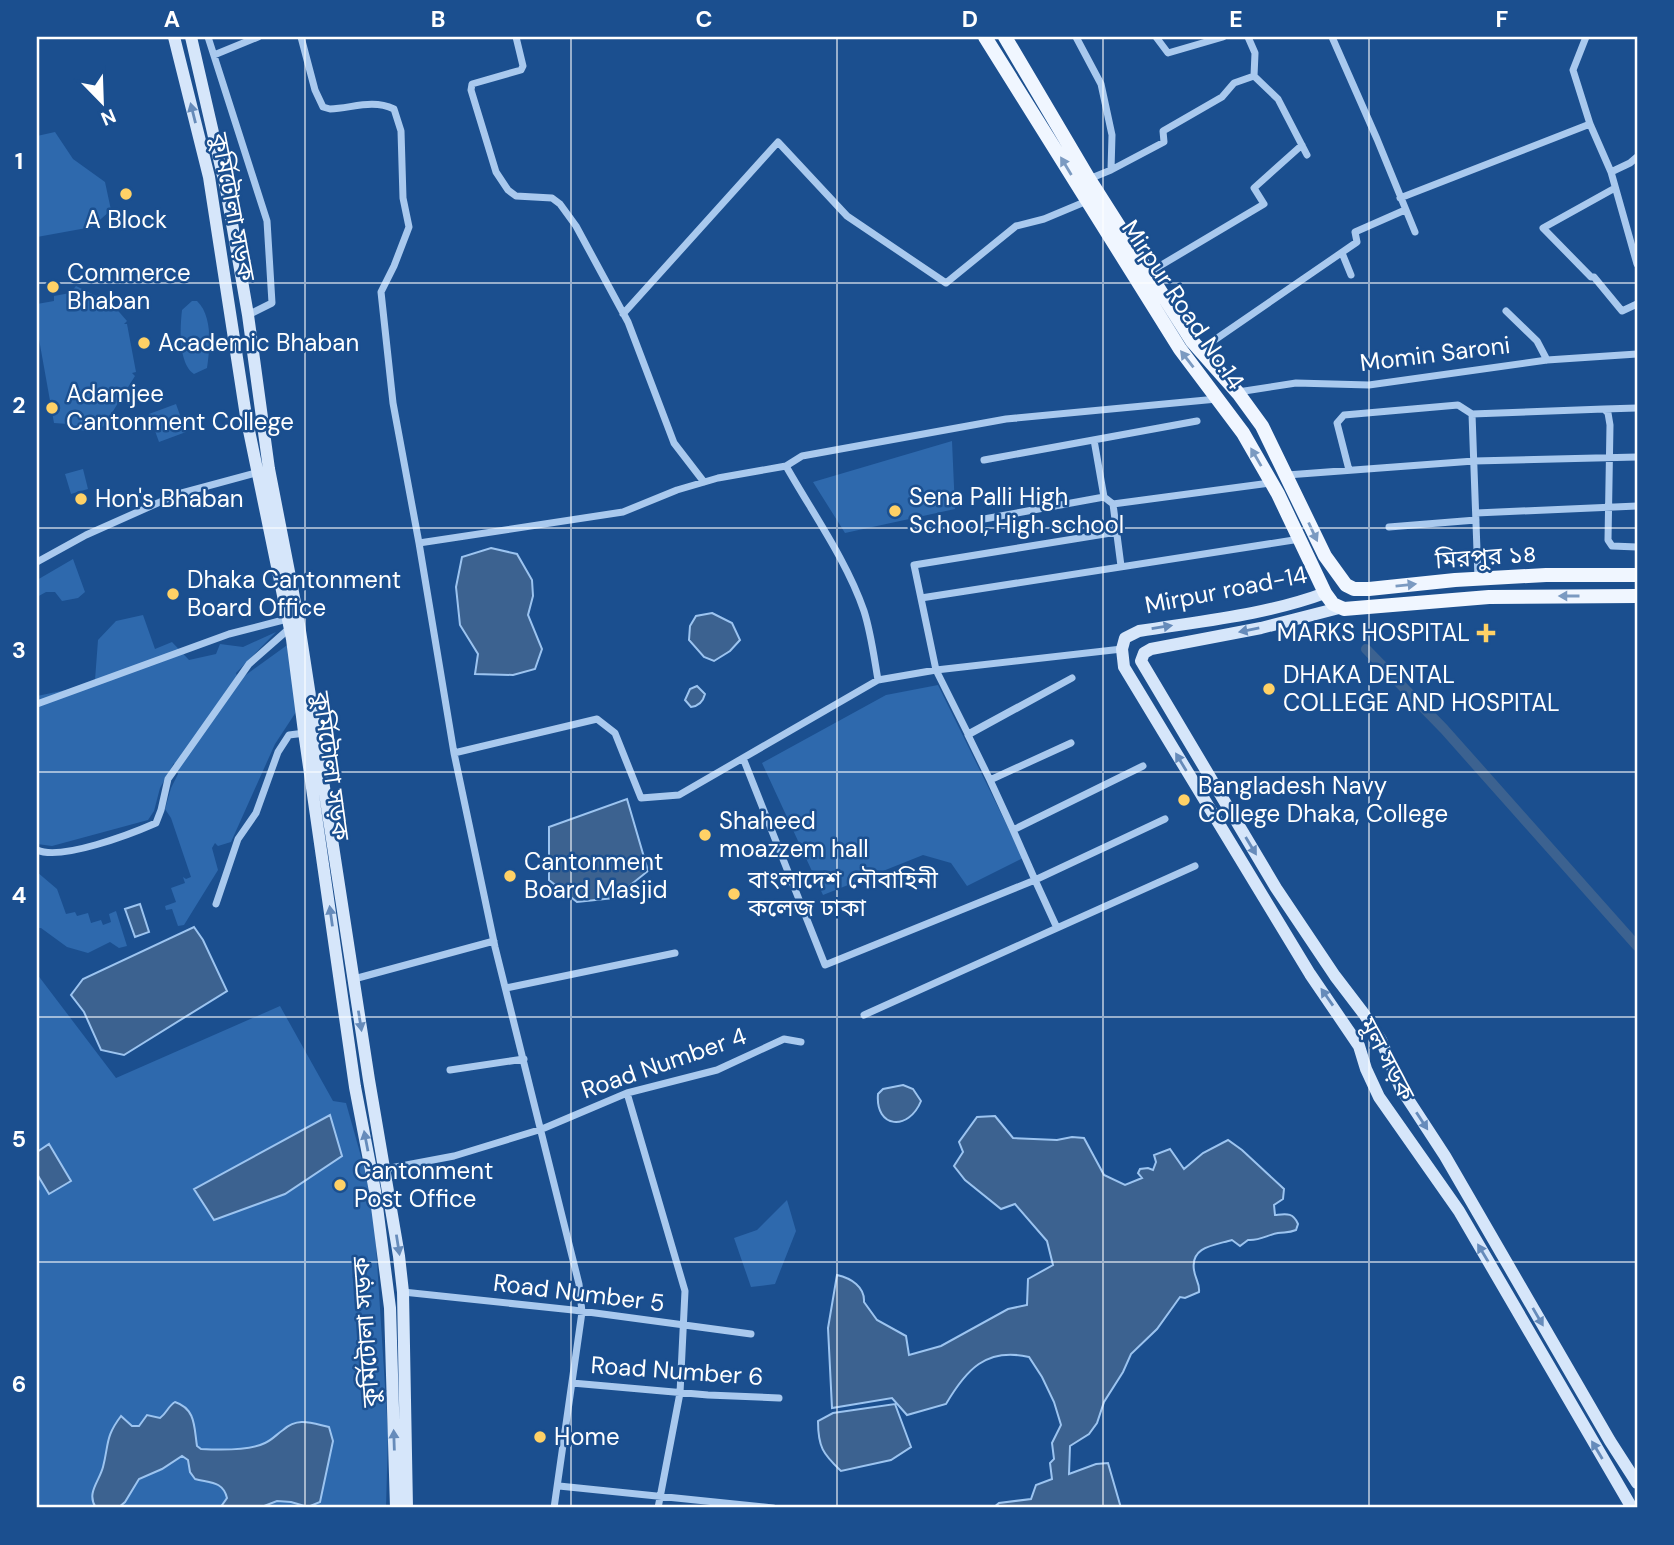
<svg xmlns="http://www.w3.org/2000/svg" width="1674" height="1545" font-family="'DM Sans','Noto Sans Bengali',sans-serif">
  <rect width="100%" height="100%" fill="#1b4f8f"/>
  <!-- green -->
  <path fill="#2e69ad" d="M 55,132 L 73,159 L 105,182 L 111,210 L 92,227 L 37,237 L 37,136 Z
    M 76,286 L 112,304 L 111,306 L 113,305 L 127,321 L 124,324 L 127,324 L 136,372 L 132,373 L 135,376 L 103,427 L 100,426 L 100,432 L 68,429 L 68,424 L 54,423 L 37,328 L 37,304 L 54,301 L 54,296 L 70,293 Z
    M 192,301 L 197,301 C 213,316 210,348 207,368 L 194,374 C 178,363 180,328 182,310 Z
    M 176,404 L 186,432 L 159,442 L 149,414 Z
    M 952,441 L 955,509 L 845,533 L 813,482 Z
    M 83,469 L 88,489 L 71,494 L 65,474 Z
    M 73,559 L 85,592 L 78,598 L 62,601 L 55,592 L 46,592 L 37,597 L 37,580 Z
    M 143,615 L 155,649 L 172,642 L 189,660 L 216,654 L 220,644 L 243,647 L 276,632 L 236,673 L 237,676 L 243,677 L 290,643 L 296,712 L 275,744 L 231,842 L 218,846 L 215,843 L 212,848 L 218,870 L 184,925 L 178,926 L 172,909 L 166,910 L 165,906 L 176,902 L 171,888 L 185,883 L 183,877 L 186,879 L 191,877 L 171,818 L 165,809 L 171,788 L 178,774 L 174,763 L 160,788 L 154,811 L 148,820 L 52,846 L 37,844 L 37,696 L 71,689 L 95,680 L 98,640 L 116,621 Z
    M 938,685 L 1023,858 L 967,886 L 951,863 L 923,855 L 823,895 L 762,763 L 886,695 Z
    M 37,872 L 57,889 L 66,914 L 75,912 L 77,916 L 88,913 L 91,923 L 101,920 L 103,925 L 111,922 L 109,914 L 116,911 L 127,946 L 119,948 L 110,942 L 88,953 L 67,947 L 41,928 L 37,928 Z
    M 37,974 L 116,1078 L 280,1006 L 333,1101 L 346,1103 L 373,1199 L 388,1433 L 386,1508 L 37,1508 Z
    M 787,1200 L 796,1231 L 775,1284 L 751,1287 L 734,1238 L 757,1230 Z"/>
  <!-- water -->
  <path fill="#3c6290" stroke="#9cc4f0" stroke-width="2" d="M 491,548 L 517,554 L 532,580 L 533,596 L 528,615 L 542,649 L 535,669 L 513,675 L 475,674 L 478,654 L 460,625 L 456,587 L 462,557 Z
    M 712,613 L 732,623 L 740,640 L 730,651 L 714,661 L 704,657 L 689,640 L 690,626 L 696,616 Z
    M 697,686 L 705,694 C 703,702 699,706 691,707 L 685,700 L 690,689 Z
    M 627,799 L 648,871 L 614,898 L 577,902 L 549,880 L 549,827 Z
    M 140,904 L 149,932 L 135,937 L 125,909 Z
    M 194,927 L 203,940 L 227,991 L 124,1055 L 101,1050 L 84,1012 L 71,995 L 83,979 Z
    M 903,1085 L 913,1089 L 921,1101 C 909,1131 875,1129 878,1094 L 883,1089 Z
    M 330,1115 L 342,1156 L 285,1194 L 214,1220 L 194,1189 Z
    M 995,1116 L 1013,1138 L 1057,1140 L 1072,1137 L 1084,1138 L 1104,1175 L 1125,1185 L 1142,1178 L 1138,1173 L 1140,1169 L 1148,1168 L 1153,1170 L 1156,1162 L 1154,1155 L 1170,1149 L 1184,1169 L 1203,1153 L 1228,1140 L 1242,1150 L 1284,1189 L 1283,1199 L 1274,1205 L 1275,1215 C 1286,1214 1293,1212 1298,1224 L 1296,1230 C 1289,1233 1286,1232 1278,1233 C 1267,1235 1260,1241 1248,1240 L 1240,1246 L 1232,1240 C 1216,1245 1190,1246 1194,1270 C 1195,1279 1200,1283 1199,1292 L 1185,1298 L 1180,1297 L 1157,1329 L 1131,1354 L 1123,1372 L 1104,1402 L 1097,1423 L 1089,1434 L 1070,1446 L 1069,1474 L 1096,1464 L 1108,1463 L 1121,1508 L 993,1508 L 999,1503 L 1031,1499 L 1036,1485 L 1052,1479 L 1050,1463 L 1054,1459 L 1052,1443 L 1061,1425 L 1054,1402 L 1042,1377 L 1029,1357 C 986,1347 966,1370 946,1404 L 907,1415 L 892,1398 L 832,1408 L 828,1328 L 837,1275 C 851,1278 865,1287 864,1302 L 877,1320 L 906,1336 L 909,1355 L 941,1346 L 1008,1309 L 1027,1305 L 1028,1279 L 1053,1265 L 1047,1241 L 1015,1204 L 1001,1209 L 965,1180 L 954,1166 L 963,1152 L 959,1142 L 977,1117 Z
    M 49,1144 L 71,1181 L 49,1194 L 37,1174 L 37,1152 Z
    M 175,1402 C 196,1409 194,1427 197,1446 L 201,1449 C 219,1450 249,1451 265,1443 C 272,1440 277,1434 283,1430 C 298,1417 311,1423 329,1427 L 333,1441 L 320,1502 L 308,1507 L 291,1502 L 277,1501 L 259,1508 L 220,1508 L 227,1498 C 223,1481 210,1483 195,1479 L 190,1472 L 188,1460 L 182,1456 L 162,1469 L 139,1479 L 125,1502 L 118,1508 L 96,1508 C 86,1493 99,1482 103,1467 C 109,1444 105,1437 121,1416 L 132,1426 L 139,1426 L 147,1415 L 160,1418 C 167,1413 168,1406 175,1402 Z
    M 895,1404 L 911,1447 L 891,1460 L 841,1471 C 823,1454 818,1447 818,1421 L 833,1413 Z"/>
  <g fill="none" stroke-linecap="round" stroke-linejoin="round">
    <!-- canal -->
    <path stroke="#3c6290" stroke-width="10" d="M 1366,649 L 1444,729 L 1637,946"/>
    <!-- street -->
    <path stroke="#a9c9ee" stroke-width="7" d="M 208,37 L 267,221 L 272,303 L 248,315
      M 301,37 L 315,90 L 323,107 L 330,109 C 353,108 372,99 394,109 L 401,131 L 403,198 L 409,227 L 394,266 L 381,292 L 393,403 L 419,543 L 454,753 L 495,947 L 579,1284 L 582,1312 L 554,1508
      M 516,37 L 523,66 L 521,70 L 472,84 L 471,90 L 496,172 L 508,190 L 516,196 L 552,198 L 560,204 L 576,226 L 628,322 L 674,443 L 704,482
      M 1076,37 L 1101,84 L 1112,135 L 1111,170 L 1089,179
      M 1156,37 L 1168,53 L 1223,37
      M 1248,37 L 1255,53 L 1254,76 L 1278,99 L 1307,155
      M 1332,37 L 1377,139 L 1415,232
      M 1586,37 L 1573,70 L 1590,124 L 1611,172 L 1637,264
      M 214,55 L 258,37
      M 1111,170 L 1164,142 L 1163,131 L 1222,97 L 1234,83 L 1254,76
      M 1611,172 L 1630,163 L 1637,157
      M 1615,188 L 1543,228 L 1591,277 L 1594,277 L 1622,311 L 1637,304
      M 1400,198 L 1590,124
      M 1342,253 L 1351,275
      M 1148,273 L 1264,204 L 1254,188 L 1302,145
      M 1506,311 L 1537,341 L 1547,360
      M 623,314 L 778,142 L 847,216 L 946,283 L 1016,226 L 1044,219 L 1087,201
      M 1200,350 L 1357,242 L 1355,232 L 1405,210
      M 1238,392 L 1296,383 L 1369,385 L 1547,360 L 1637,354
      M 1604,409 L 1637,408
      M 1472,414 L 1604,409 L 1608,413 L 1610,425 L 1608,540 L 1612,546 L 1637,547
      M 1094,440 L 1104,497 L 1113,504 L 1270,483
      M 984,460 L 1197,421
      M 786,466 C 812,512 847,561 864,611 C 871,633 874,657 878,680
      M 1349,470 L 1337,423 L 1344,415 L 1458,405 L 1472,414 L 1478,578
      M 1287,475 L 1474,461 L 1637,457
      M 1113,504 L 1121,566
      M 1476,513 L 1637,506
      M 984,519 L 1104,497
      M 1389,527 L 1476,520
      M 1117,532 L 914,565 L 936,670 L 968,734 L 1072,678 L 968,735 L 990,780 L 1071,743 L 990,780 L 1013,830 L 1143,766 L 1013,830 L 1035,880 L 1165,819 L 1035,880 L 1057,928 L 1195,866
      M 419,543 L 623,512 L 677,490 L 718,478 L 786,466 L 802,456 L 1006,419 L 1217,399
      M 37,562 L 86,535 L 178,494 L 259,472
      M 921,598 L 1300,539
      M 37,704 L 229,634 L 291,618
      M 454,753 L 597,719 L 615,733 L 641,798 L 679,795 L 878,680 L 936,670 L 1122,649
      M 743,758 L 825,965 L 1035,880
      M 37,850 C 61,861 131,834 156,823 L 161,810 L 168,779 L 249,664 L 291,627
      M 216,904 L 238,839 L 256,813 L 278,752 L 289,735 L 305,733
      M 354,979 L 494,941
      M 506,988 L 675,953
      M 864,1015 L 1057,928
      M 450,1070 L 524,1059
      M 627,1093 L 685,1291 L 680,1393 L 658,1508
      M 385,1169 L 454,1156 L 542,1129 L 627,1093 L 717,1070 L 784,1039 L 801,1042
      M 403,1292 L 573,1310 L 751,1334
      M 572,1383 L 708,1395 L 779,1398
      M 559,1486 L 773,1508"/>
    <!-- secondary -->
    <path stroke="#d6e6fa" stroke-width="12" d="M 174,37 L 209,177 L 246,416 L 292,639 L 304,732 L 355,1087 L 375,1191 L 390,1308 L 396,1508
      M 191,37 L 226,189 L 248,315 L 269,469 L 298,618 L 369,1080 L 399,1256 L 403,1292 L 407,1508
      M 1325,593 C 1266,615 1201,621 1139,631 L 1125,638 L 1122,649 L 1124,667 L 1310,974 L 1359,1046 L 1366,1069 L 1379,1097 L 1459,1211 L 1632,1508
      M 1339,608 L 1261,628 L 1151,649 L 1144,653 L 1141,661 L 1276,888 L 1335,976 L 1364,1014 L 1381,1040 L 1400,1087 L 1445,1156 L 1610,1441 L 1637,1483"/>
    <!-- primary -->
    <path stroke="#f0f6ff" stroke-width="14" d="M 985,37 L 1180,349 L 1243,433 L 1278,494 L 1325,593 L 1333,604 L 1344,609 L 1489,597 L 1637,596
      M 1005,37 L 1089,179 L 1192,341 L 1238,393 L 1262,426 L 1325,556 L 1346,585 L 1354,589 L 1369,589 L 1455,580 L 1546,575 L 1637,575"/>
  </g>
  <!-- one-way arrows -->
  <defs><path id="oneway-solid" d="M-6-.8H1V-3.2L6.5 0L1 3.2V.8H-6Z" transform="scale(1.75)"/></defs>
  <g fill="#668bba">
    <use href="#oneway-solid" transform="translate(193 113) rotate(-104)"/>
    <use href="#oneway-solid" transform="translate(1162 627) rotate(-9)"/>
    <use href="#oneway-solid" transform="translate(1249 630) rotate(169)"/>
    <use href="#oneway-solid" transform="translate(1181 762) rotate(-121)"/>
    <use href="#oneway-solid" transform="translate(1251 846) rotate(59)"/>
    <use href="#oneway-solid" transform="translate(331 916) rotate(-98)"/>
    <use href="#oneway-solid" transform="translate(1327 997) rotate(-125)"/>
    <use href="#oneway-solid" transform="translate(360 1021) rotate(81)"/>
    <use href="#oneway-solid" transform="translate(1422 1121) rotate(57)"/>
    <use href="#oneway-solid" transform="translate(366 1141) rotate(-101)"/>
    <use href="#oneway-solid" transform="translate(398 1245) rotate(81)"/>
    <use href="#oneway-solid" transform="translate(1483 1253) rotate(-121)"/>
    <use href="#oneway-solid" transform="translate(1538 1317) rotate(60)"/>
    <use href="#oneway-solid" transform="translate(394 1440) rotate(-92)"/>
    <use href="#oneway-solid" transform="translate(1597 1450) rotate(-121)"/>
  </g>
  <g fill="#7b9ac1">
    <use href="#oneway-solid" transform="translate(1066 166) rotate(-121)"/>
    <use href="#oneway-solid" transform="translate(1187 359) rotate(-128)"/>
    <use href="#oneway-solid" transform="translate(1256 457) rotate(-120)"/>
    <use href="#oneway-solid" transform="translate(1313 532) rotate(65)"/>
    <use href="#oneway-solid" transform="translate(1406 585) rotate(-6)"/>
    <use href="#oneway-solid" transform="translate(1569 596) rotate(180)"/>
  </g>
  <!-- grid -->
  <path fill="none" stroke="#fff" stroke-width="2" stroke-opacity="0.55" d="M 305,37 L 305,1508M 571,37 L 571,1508M 837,37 L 837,1508M 1103,37 L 1103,1508M 1369,37 L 1369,1508M 37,283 L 1637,283M 37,528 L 1637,528M 37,772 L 1637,772M 37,1017 L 1637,1017M 37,1262 L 1637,1262"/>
  <!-- markers -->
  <g fill="#ffd166" stroke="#1b4f8f" stroke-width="2.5">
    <circle cx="126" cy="194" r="7"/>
    <circle cx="53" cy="287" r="7"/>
    <circle cx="144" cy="343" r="7"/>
    <circle cx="52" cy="408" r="7"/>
    <circle cx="81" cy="499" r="7"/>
    <circle cx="895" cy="511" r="7"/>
    <circle cx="173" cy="594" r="7"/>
    <path d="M1482.5 622.5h7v7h7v7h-7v7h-7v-7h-7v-7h7z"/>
    <circle cx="1269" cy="689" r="7"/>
    <circle cx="1184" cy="800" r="7"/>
    <circle cx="705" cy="835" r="7"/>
    <circle cx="510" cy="876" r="7"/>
    <circle cx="734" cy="894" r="7"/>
    <circle cx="340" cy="1185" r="7"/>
    <circle cx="540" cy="1437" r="7"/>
  </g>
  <g text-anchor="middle" stroke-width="5" stroke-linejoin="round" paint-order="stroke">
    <!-- street labels -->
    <g font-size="24" fill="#fff" stroke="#1b4f8f">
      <text transform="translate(233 207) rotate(79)" y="8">কুর্মিটোলা সড়ক</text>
      <text transform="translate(1183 305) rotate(56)" y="8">Mirpur Road No.14</text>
      <text transform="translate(1435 354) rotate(-7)" y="8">Momin Saroni</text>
      <text transform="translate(1486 557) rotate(-4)" y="8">মিরপুর ১৪</text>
      <text transform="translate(1226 590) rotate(-11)" y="8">Mirpur road-14</text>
      <text transform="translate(331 766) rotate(82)" y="8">কুর্মিটোলা সড়ক</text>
      <text transform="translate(1387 1059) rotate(62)" y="8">মূল সড়ক</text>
      <text transform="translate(664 1063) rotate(-19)" y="8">Road Number 4</text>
      <text transform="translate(579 1293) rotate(7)" y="8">Road Number 5</text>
      <text transform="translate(366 1332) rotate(-94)" y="8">কুর্মিটোলা সড়ক</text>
      <text transform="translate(677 1371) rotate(4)" y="8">Road Number 6</text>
    </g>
    <!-- poi labels -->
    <g font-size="24" fill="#fff" stroke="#1b4f8f" text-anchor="start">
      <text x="126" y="228" text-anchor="middle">A Block</text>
      <text x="67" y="281">Commerce<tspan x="67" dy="28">Bhaban</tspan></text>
      <text x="158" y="351">Academic Bhaban</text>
      <text x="66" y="402">Adamjee<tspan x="66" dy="28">Cantonment College</tspan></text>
      <text x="909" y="505">Sena Palli High<tspan x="909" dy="28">School, High school</tspan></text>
      <text x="95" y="507">Hon's Bhaban</text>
      <text x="187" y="588">Dhaka Cantonment<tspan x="187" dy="28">Board Office</tspan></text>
      <text x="1470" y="641" text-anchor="end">MARKS HOSPITAL</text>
      <text x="1283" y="683">DHAKA DENTAL<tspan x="1283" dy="28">COLLEGE AND HOSPITAL</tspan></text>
      <text x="1198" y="794">Bangladesh Navy<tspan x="1198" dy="28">College Dhaka, College</tspan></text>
      <text x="719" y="829">Shaheed<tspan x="719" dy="28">moazzem hall</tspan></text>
      <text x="524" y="870">Cantonment<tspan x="524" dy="28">Board Masjid</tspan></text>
      <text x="748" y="888">বাংলাদেশ নৌবাহিনী<tspan x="748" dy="28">কলেজ ঢাকা</tspan></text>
      <text x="354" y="1179">Cantonment<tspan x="354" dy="28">Post Office</tspan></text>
      <text x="554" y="1445">Home</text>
    </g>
  </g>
  <!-- border -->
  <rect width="1674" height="1545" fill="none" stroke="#1b4f8f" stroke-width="77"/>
  <!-- north arrow -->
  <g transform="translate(102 102) rotate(157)" stroke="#1b4f8f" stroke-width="5" paint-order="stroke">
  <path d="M0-5L12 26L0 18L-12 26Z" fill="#ffffff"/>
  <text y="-10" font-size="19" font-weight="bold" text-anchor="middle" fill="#ffffff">N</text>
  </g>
  <rect x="38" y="38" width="1598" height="1468" fill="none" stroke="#fff" stroke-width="2.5"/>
  <g font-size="23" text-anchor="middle" font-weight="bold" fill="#fff">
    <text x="172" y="27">A</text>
    <text x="438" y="27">B</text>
    <text x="704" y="27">C</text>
    <text x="970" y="27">D</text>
    <text x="1236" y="27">E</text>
    <text x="1502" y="27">F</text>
    <text x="19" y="169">1</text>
    <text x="19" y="413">2</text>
    <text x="19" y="658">3</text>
    <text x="19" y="903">4</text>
    <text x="19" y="1147">5</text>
    <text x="19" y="1392">6</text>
  </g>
</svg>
